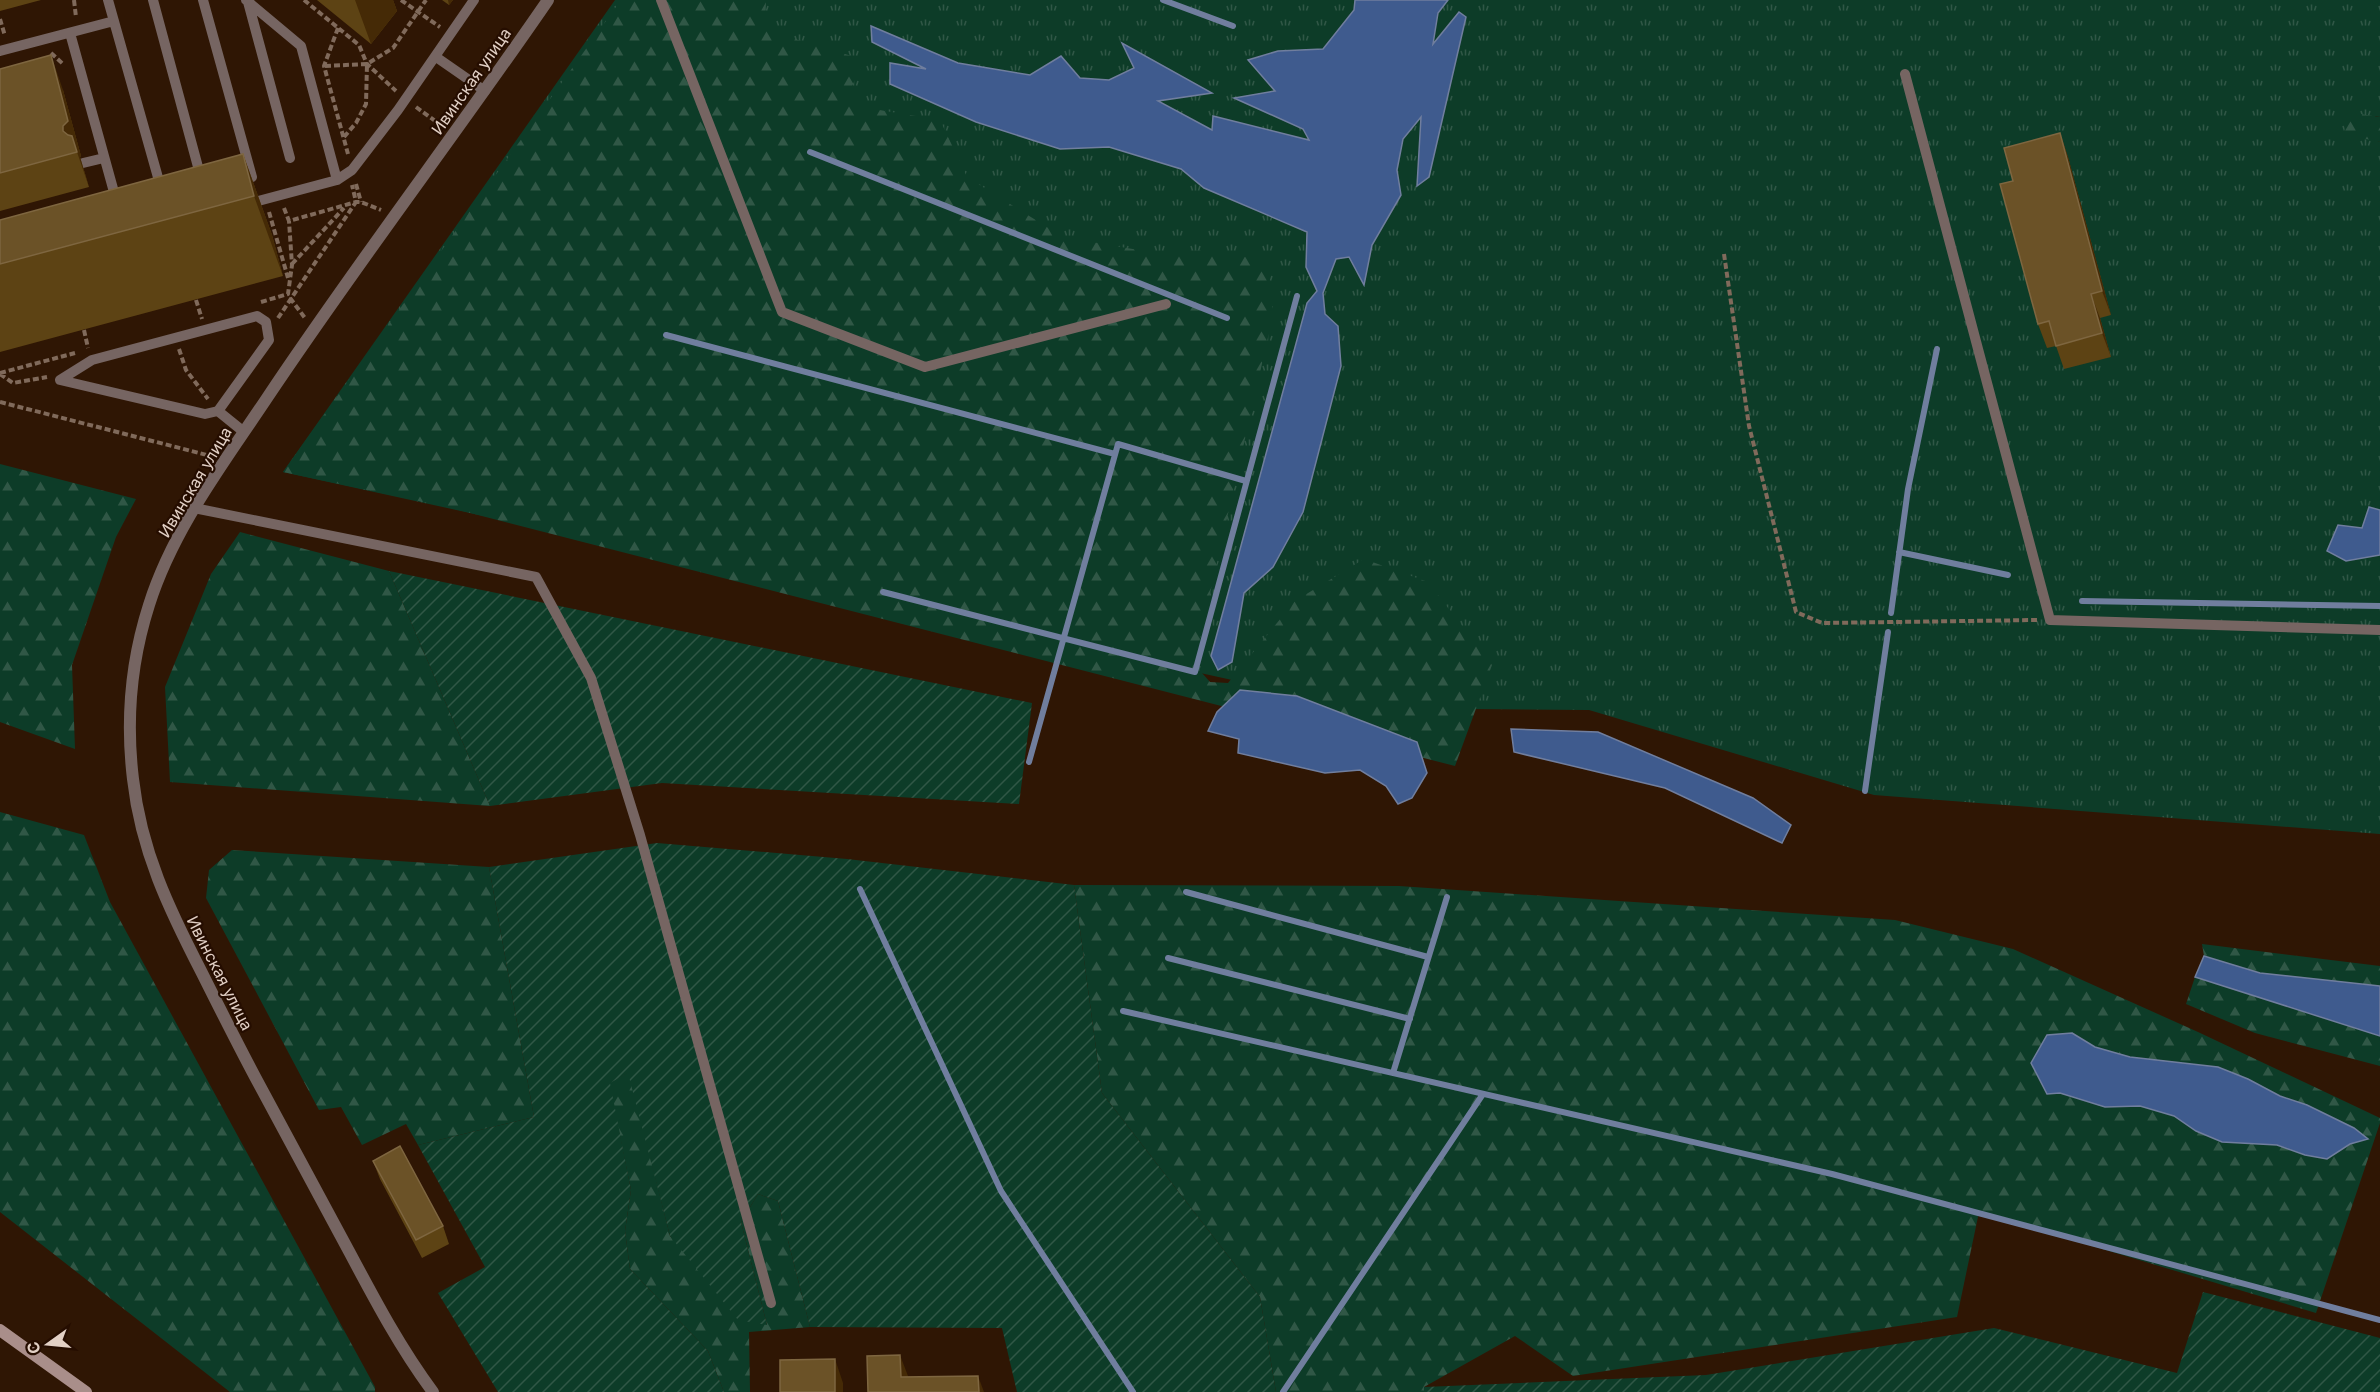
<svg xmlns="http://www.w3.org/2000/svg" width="2380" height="1392" font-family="Inter,sans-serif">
  <defs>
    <pattern id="grass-tufts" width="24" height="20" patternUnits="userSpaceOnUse" patternTransform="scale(1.5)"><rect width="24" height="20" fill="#0d3c28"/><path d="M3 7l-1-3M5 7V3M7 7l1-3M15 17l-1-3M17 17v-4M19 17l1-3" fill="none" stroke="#305746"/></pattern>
    <pattern id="forest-firs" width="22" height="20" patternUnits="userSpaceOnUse" patternTransform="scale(1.5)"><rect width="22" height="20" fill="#0d3c28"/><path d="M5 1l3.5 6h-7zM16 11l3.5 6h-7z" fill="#305746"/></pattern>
    <pattern id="garden-furrows" width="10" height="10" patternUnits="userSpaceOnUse" patternTransform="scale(1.5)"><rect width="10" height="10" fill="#0d3c28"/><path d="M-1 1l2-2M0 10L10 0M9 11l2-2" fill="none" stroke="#305746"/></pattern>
  </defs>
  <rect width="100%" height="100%" fill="#2f1604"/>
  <!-- grass -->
  <path fill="url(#grass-tufts)" d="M 615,0 L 2380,0 L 2380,117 L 2375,116 L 2375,140 L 2380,142 L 2380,834 L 1874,795 L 1589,710 L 1360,708 L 283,472 Z"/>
  <!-- forest -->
  <path fill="url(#forest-firs)" fill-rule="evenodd" d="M 621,0 L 766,0 L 765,30 L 865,60 L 843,104 L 940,120 L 967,177 L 1063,237 L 1150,252 L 1219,250 L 1268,263 L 1273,315 L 1194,664 L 1210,682 L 1228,683 L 1295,601 L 1364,559 L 1428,582 L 1492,665 L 1455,766 L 447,507 L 283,472 Z
    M 2347,112 L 2380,117 L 2380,142 L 2344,134 Z
    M 0,464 L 136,499 L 116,537 L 72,665 L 75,749 L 0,722 Z
    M 240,532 L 389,571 L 490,806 L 170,782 L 165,687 L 211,574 Z
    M 0,812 L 84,835 L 110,902 L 375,1387 L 375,1392 L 230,1392 L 0,1212 Z
    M 232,850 L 489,867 L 534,1117 L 418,1145 L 406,1124 L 362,1145 L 341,1107 L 319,1110 L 206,898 L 209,870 Z
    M 1074,885 L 1399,886 L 1895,920 L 2013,949 L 2198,1032 L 2380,1118 L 2380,1123 L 2316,1313 L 1979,1212 L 1957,1317 L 1573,1376 L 1515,1336 L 1424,1387 L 1424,1392 L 1276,1392 L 1260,1297 L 1102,1093 ZM 2072,1033 L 2095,1047 L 2130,1057 L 2218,1067 L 2248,1079 L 2280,1096 L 2307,1105 L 2351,1144 L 2327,1159 L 2305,1155 L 2277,1145 L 2222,1142 L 2196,1131 L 2174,1116 L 2140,1106 L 2105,1107 L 2060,1093 Z
    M 2202,944 L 2380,966 L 2380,986 L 2260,973 L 2204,956 Z
    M 2195,977 L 2380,1036 L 2380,1066 L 2255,1033 L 2186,1004 Z
    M 629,1072 L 670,1236 L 767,1325 L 741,1222 L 758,1194 L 778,1201 L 810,1327 L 749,1332 L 750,1392 L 724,1392 L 708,1351 L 630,1269 L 625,1231 L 631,1190 L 609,1083 Z"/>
  <!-- garden -->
  <path fill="url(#garden-furrows)" d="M 389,571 L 1032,703 L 1019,804 L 662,783 L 490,806 Z
    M 657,843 L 847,859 L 1074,885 L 1102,1093 L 1260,1297 L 1276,1392 L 1017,1392 L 1002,1328 L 810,1327 L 778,1201 L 758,1194 L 741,1222 L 767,1325 L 738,1320 L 670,1236 L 628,1073 L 610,1083 L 631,1190 L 625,1231 L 630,1269 L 708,1351 L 724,1392 L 498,1392 L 438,1293 L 485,1267 L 418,1145 L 534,1117 L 489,867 Z
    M 2203,1292 L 2380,1338 L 2380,1392 L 1424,1392 L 1424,1387 L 1706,1375 L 1994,1328 L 2177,1373 Z"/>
  <!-- water -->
  <path fill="#3f5b8e" stroke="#707e9e" stroke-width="1.5" d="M 1355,0 L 1448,0 L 1438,13 L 1433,44 L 1459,12 L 1466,17 L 1429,177 L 1417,186 L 1421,117 L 1403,139 L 1397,170 L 1401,195 L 1372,245 L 1364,285 L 1349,257 L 1336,259 L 1323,293 L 1325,314 L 1338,326 L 1341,366 L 1303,512 L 1273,567 L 1244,593 L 1232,662 L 1218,670 L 1211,656 L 1307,303 L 1317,291 L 1306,267 L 1307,232 L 1204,188 L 1181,169 L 1109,147 L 1060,149 L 976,122 L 890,84 L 890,63 L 926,69 L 872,42 L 871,26 L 958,63 L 1030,75 L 1061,56 L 1080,78 L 1109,80 L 1134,68 L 1122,43 L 1212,93 L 1158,101 L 1212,130 L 1213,116 L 1309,140 L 1303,129 L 1234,98 L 1275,91 L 1248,60 L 1278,51 L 1323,49 L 1354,10 Z
    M 2369,507 L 2380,510 L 2380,555 L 2346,561 L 2327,551 L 2338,525 L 2362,528 Z
    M 1240,690 L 1297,696 L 1417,742 L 1427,773 L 1412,798 L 1398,804 L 1386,786 L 1360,770 L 1325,773 L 1238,753 L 1239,739 L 1208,731 L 1217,712 Z
    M 1511,729 L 1598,732 L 1753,798 L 1791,825 L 1782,843 L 1665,788 L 1514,752 Z
    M 2204,956 L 2260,973 L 2380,986 L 2380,1036 L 2195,977 Z
    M 2072,1033 L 2095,1047 L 2130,1057 L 2218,1067 L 2248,1079 L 2280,1096 L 2307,1105 L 2354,1128 L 2368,1139 L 2350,1144 L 2327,1159 L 2305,1155 L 2277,1145 L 2222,1142 L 2196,1131 L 2174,1116 L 2140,1106 L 2105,1107 L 2060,1093 L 2047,1094 L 2031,1063 L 2047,1035 Z"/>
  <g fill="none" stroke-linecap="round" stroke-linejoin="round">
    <!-- stream -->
    <path stroke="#707e9e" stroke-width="6" d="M 1163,0 L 1233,26
      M 810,152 L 1227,318
      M 666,335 L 1115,454
      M 1899,552 L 2008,575
      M 883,592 L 1195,672 L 1297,296
      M 2082,601 L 2380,606
      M 1891,613 L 1908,489 L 1937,349
      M 1029,762 L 1118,444 L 1246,481
      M 1865,791 L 1888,632
      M 860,889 L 1001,1191 L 1133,1392
      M 1186,892 L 1428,957
      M 1168,958 L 1410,1019
      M 1123,1011 L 1832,1174 L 2380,1320
      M 1393,1073 L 1447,897
      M 1283,1392 L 1483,1094"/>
    <!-- path -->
    <path stroke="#806a5b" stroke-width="4" stroke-dasharray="6 3" stroke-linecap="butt" d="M 74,0 L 76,17
      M 304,0 L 359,45 L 367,64 L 396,91
      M 401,0 L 440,27
      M 0,19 L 5,36
      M 338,28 L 324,66 L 348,154
      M 51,53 L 63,64
      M 325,66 L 367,64 L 393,48 L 426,0
      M 416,107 L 441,125
      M 344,137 L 356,123 L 366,104 L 367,64
      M 356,184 L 361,202
      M 284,208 L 289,221 L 356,202 L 361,202 L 381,210
      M 269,212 L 288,278
      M 1724,254 L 1749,426 L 1796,612 L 1822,623 L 2037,620
      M 292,264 L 344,208
      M 290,298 L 305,318
      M 196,300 L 202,319
      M 261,302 L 288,294 L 292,265 L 289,221
      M 278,318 L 356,202 L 352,185
      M 84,330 L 88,348
      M 179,349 L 186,370 L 208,399
      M 0,373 L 75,353
      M 0,374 L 13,383 L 47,377
      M 0,402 L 207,455"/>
    <!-- service -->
    <path stroke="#766562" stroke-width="10" d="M 108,0 L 159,181
      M 153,0 L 201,178
      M 203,0 L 252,177
      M 246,0 L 301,46 L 337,180
      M 661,0 L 782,312 L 925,367 L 1166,304
      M 248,2 L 290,158
      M 70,33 L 117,203
      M 0,51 L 114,21
      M 436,57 L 485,91
      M 1905,74 L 2050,620 L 2380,630
      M 83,163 L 104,158
      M 247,204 L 337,180 L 352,170 L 398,110 L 474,0
      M 60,380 L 92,360 L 257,316 L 266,322 L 269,340 L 218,411
      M 60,380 L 205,414 L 218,411 L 244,432
      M 194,508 L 536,577 L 591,678 L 640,835 L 771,1303"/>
    <!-- tertiary -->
    <path stroke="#766562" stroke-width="12" d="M 433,1392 C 401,1349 376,1302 351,1255 C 321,1199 291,1143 260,1086 C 240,1049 221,1011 202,973 C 169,909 141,851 133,779 C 126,721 131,661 149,605 C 173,529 223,464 267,398 C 357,263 456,134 548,0"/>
    <!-- secondary -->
    <path stroke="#a98e8a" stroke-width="12" d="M 0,1330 L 86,1392"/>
  </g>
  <!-- wall -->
  <path fill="#5d4314" d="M 0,0 L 41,0 L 0,11 Z
    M 317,0 L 393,0 L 397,11 L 371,44 Z
    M 442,0 L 453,0 L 449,5 Z
    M 0,69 L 63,90 L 81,156 L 80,157 L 89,187 L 0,211 Z
    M 2060,133 L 2068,157 L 2111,315 L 2100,318 L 2111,357 L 2064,369 L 2056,346 L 2047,348 L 2038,324 L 2013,181 Z
    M 243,154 L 272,235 L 283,276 L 0,352 L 0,220 Z
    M 373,1161 L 443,1226 L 449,1244 L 422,1258 L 380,1179 Z"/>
  <!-- shaded-wall -->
  <path fill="#452a06" d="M 355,0 L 393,0 L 397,11 L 371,44 Z
    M 448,0 L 453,0 L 449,5 Z
    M 51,55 L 63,90 L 81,156 L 80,157 L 89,187 L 77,152 L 63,131 Z
    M 2060,133 L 2068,157 L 2111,315 L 2102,291 Z
    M 243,154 L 272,235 L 283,276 L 254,196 Z
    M 2091,294 L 2100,318 L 2111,357 L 2102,333 Z
    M 900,1355 L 908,1376 L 908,1392 L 901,1377 Z
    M 835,1359 L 843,1383 L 843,1392 L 835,1392 Z
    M 978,1376 L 984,1392 L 979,1392 Z"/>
  <!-- building -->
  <path fill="#6b5227" stroke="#7e6640" stroke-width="1.5" d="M 51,55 L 68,121 L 63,126 L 63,131 L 68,135 L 72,136 L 77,152 L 0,173 L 0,69 Z
    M 2060,133 L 2102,291 L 2091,294 L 2102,333 L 2056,346 L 2049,321 L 2038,324 L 2000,184 L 2013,181 L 2004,148 Z
    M 243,154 L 254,196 L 0,264 L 0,220 Z
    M 400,1146 L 443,1226 L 416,1240 L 373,1161 Z
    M 900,1355 L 901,1377 L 978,1376 L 979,1392 L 868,1392 L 867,1356 Z
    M 835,1359 L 835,1392 L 780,1392 L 780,1360 Z"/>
  <g text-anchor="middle" stroke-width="4.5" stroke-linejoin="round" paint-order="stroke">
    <!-- street labels -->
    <g font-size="16" fill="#e2d0c5" stroke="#250d00">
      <text transform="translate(471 81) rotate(-55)" y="6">Ивинская улица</text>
      <text transform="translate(195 482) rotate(-59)" y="6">Ивинская улица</text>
      <text transform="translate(220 973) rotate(63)" y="6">Ивинская улица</text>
    </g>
  </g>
  <!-- north arrow -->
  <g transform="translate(48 1344) rotate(255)" stroke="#250d00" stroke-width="4.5" paint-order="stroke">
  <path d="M0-4.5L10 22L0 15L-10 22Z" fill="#e2d0c5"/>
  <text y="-9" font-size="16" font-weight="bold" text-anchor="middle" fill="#e2d0c5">С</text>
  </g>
</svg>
